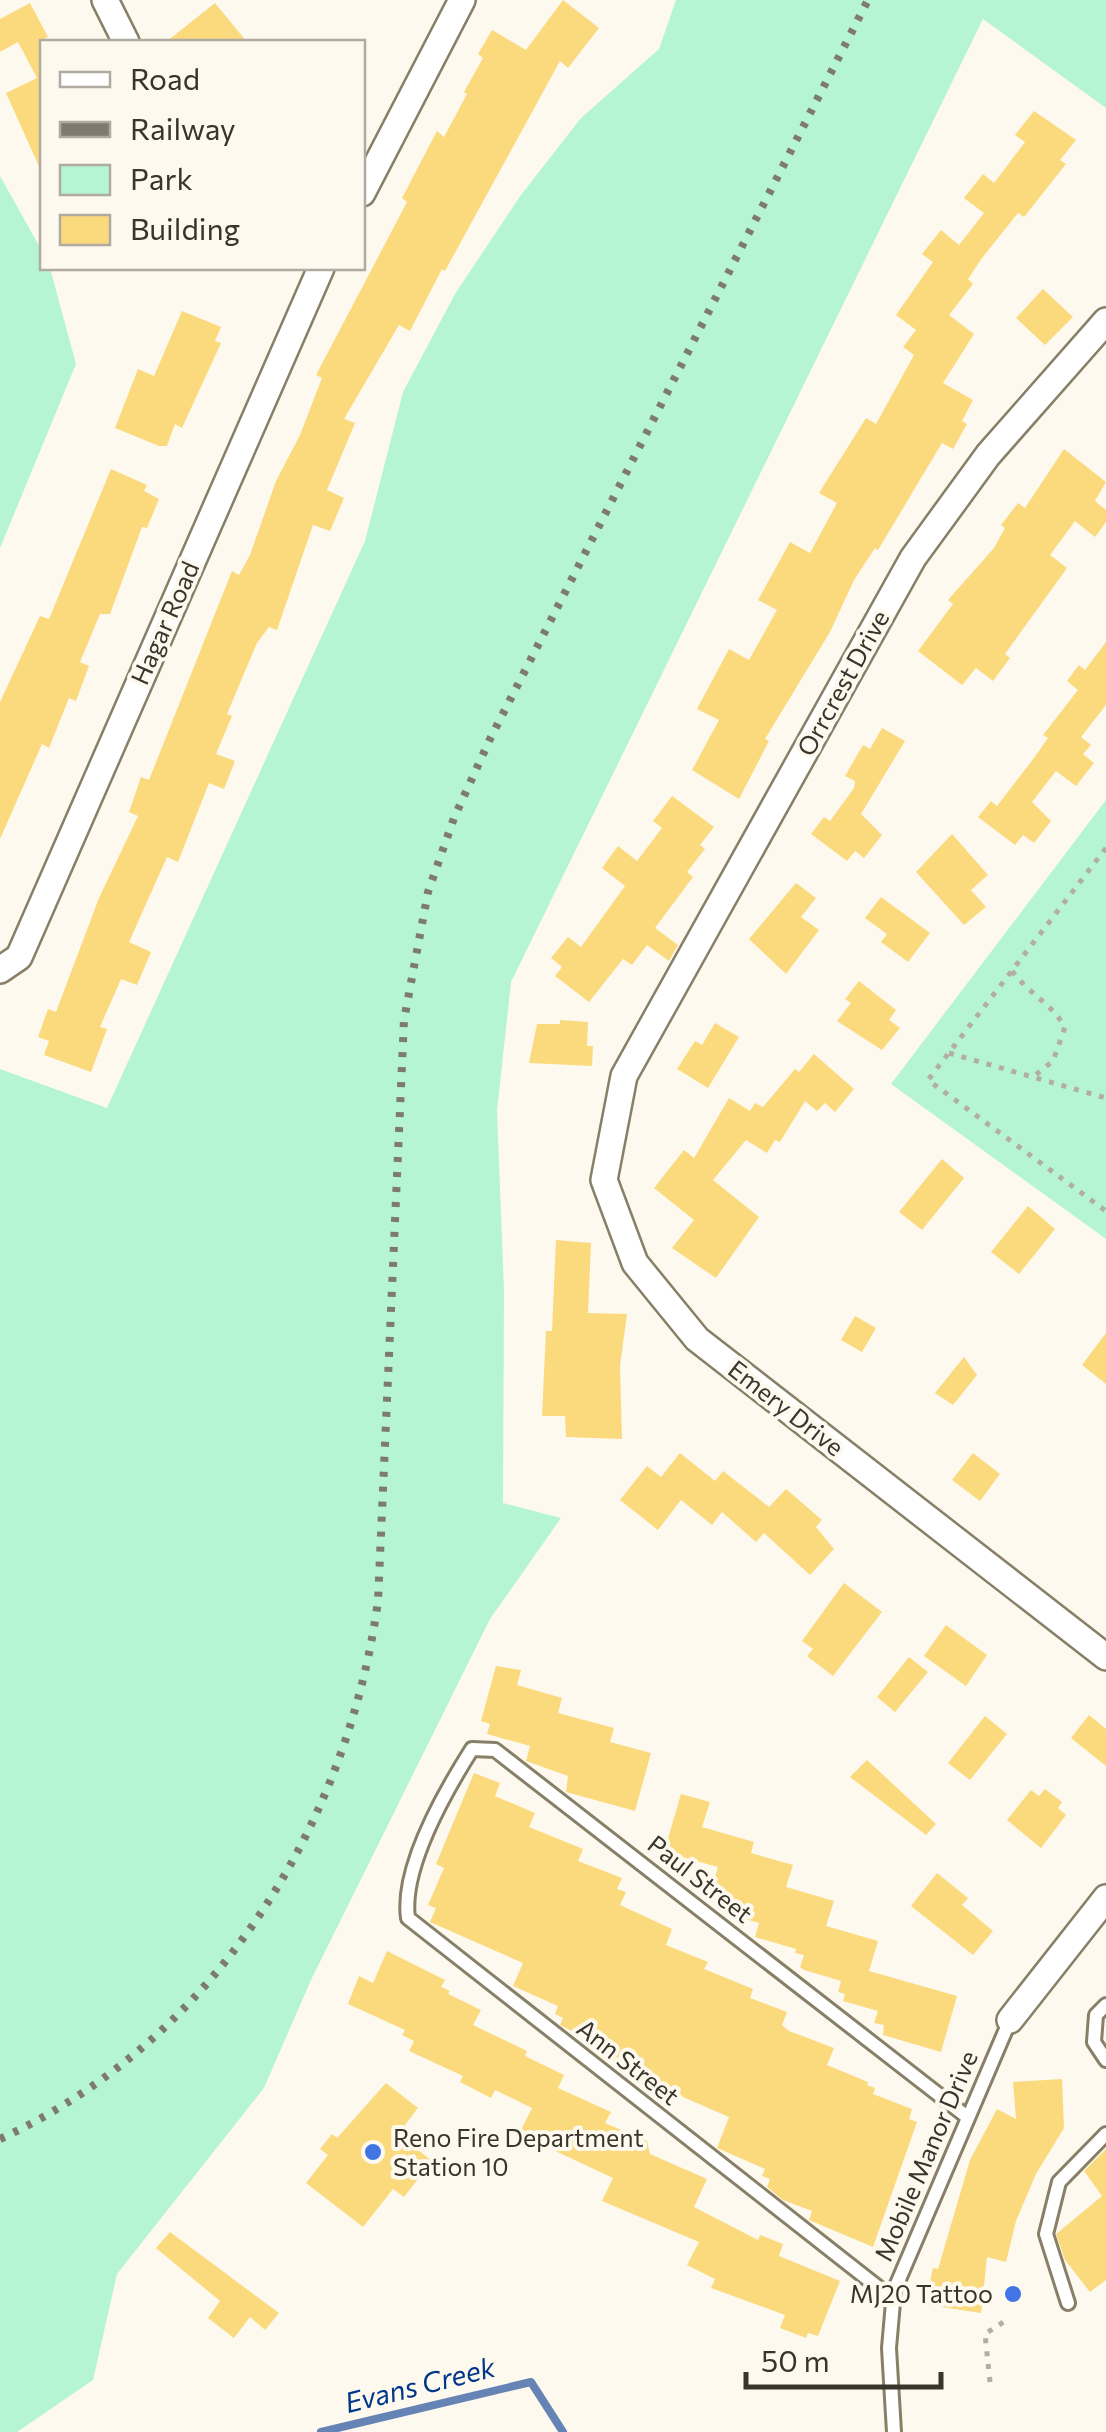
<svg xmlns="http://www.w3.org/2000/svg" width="1106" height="2432" font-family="Commissioner,sans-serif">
  <rect width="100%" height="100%" fill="#fdf9ef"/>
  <!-- green -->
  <path fill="#b6f5d3" d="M 676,0 L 1106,0 L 1106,108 L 983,19 L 511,982 L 497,1111 L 504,1291 L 503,1503 L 561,1518 L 490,1619 L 311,1980 L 264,2088 L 117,2274 L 93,2380 L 17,2432 L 0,2432 L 0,1069 L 107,1108 L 365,541 L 403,392 L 455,294 L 521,195 L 581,118 L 659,49 Z
    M 0,176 L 42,251 L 42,268 L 50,268 L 76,364 L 0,548 Z
    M 1106,800 L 1106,1239 L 891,1084 Z"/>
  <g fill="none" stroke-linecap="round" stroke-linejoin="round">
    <!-- stream -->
    <path stroke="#6583b4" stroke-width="8" d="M 321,2432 L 531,2382 L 563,2432"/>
  </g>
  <!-- building -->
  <path fill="#fbda7e" d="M 563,0 L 599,28 L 568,68 L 560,61 L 445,271 L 442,269 L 410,331 L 399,325 L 344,419 L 355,423 L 327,490 L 344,498 L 330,531 L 313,525 L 277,630 L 269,627 L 257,643 L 227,714 L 232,716 L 216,754 L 235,761 L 224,789 L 209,783 L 178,862 L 167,857 L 129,942 L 151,952 L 137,985 L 121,979 L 100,1027 L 107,1029 L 91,1072 L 44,1055 L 49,1041 L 38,1037 L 48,1009 L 56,1012 L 99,898 L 138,816 L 129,812 L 141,777 L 149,780 L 232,571 L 239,575 L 250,555 L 276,481 L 300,435 L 322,378 L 316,375 L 407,202 L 402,198 L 437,131 L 444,137 L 467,94 L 464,92 L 483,58 L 478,54 L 492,30 L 526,50 Z
    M 30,3 L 48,37 L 42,40 L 42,173 L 6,93 L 37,78 L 18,42 L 0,52 L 0,19 Z
    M 215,3 L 247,42 L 166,42 Z
    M 1034,111 L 1076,140 L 1060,160 L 1066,164 L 1024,217 L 1018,213 L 982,258 L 968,279 L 973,284 L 949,315 L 974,334 L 943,383 L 973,400 L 962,421 L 967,424 L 953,449 L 942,443 L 878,550 L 875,548 L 854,580 L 830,632 L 765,739 L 769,741 L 739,799 L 692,770 L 719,720 L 697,709 L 729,649 L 749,660 L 777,610 L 758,600 L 790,542 L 810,553 L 837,503 L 819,493 L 866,418 L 876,424 L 914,355 L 903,347 L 916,330 L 896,315 L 933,262 L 922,254 L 941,230 L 959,245 L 984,213 L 964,198 L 983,174 L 994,183 L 1025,142 L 1015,135 Z
    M 1043,289 L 1073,317 L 1045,345 L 1016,318 Z
    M 182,311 L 221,327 L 215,341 L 221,343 L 182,428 L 175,424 L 167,446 L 159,446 L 115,428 L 138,369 L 154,376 Z
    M 1064,449 L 1106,482 L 1095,501 L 1106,510 L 1106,522 L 1095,537 L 1075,521 L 1050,555 L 1067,568 L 1005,654 L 1010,658 L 993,681 L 976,668 L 962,685 L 918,651 L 953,604 L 948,600 L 994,548 L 1005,528 L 1001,525 L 1018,503 L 1025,508 Z
    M 111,469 L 147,485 L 144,491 L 159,499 L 147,528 L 142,527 L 110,614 L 100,614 L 80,662 L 89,666 L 76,701 L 69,698 L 49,748 L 42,744 L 0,839 L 0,702 L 40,616 L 49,619 Z
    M 1106,642 L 1106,705 L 1081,737 L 1091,745 L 1083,754 L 1094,763 L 1076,786 L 1056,771 L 1032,802 L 1051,821 L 1034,843 L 1023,835 L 1015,845 L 978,817 L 991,801 L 997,806 L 1034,758 L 1048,738 L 1043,735 L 1078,690 L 1067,681 L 1079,665 L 1085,670 Z
    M 882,728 L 905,741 L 861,814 L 882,835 L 864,858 L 855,851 L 847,861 L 811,834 L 824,817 L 830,821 L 854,788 L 855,781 L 845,776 L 863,745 L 870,749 Z
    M 672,796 L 714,827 L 700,845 L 705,849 L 687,872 L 693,877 L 655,928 L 678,945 L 669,961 L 647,945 L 632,965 L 623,959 L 589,1002 L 555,976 L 562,967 L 551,958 L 568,937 L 581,947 L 625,886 L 602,868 L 618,846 L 637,861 L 662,828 L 653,821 Z
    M 952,834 L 988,875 L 971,890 L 986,907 L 964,925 L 916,872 Z
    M 796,883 L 816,898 L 801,917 L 819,930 L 786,974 L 749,939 Z
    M 881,897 L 930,933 L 908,962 L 881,942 L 887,934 L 865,918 Z
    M 859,981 L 896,1010 L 889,1020 L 900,1028 L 882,1050 L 837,1021 L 851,1003 L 845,999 Z
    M 560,1020 L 588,1022 L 587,1046 L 593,1046 L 592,1066 L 529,1063 L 537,1024 L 560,1024 Z
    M 715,1023 L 739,1037 L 708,1088 L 677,1069 L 695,1041 L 702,1045 Z
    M 814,1054 L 854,1089 L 835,1112 L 825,1103 L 817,1111 L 805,1101 L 780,1142 L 775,1140 L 767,1153 L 746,1140 L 713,1180 L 759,1217 L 716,1278 L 672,1248 L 694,1220 L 654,1188 L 684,1150 L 694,1158 L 729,1098 L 750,1111 L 755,1103 L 763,1107 L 795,1069 L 799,1072 Z
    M 942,1159 L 964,1178 L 922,1230 L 899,1212 Z
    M 1028,1206 L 1055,1229 L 1019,1274 L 991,1252 Z
    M 556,1240 L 591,1243 L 588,1313 L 627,1314 L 620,1366 L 622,1439 L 566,1437 L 565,1416 L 542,1416 L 546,1331 L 552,1331 Z
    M 855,1316 L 876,1328 L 862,1352 L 841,1340 Z
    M 1106,1333 L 1106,1384 L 1082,1365 Z
    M 964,1357 L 977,1375 L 953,1405 L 935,1393 Z
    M 680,1453 L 715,1481 L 723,1471 L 769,1507 L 786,1489 L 822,1520 L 816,1527 L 834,1549 L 810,1575 L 764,1533 L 756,1542 L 722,1512 L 712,1525 L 681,1500 L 658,1530 L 620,1500 L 647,1466 L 661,1477 Z
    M 973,1453 L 1000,1474 L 980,1501 L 952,1480 Z
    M 844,1583 L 882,1612 L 833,1676 L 807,1656 L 813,1649 L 802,1641 Z
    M 946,1625 L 987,1655 L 966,1686 L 924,1656 Z
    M 909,1657 L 928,1672 L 895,1712 L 877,1697 Z
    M 496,1666 L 521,1670 L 517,1685 L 562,1698 L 558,1713 L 614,1728 L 610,1742 L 651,1753 L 635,1811 L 566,1792 L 568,1776 L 526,1761 L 530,1746 L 487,1734 L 490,1724 L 481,1721 Z
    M 1089,1715 L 1106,1729 L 1106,1766 L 1071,1738 Z
    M 985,1716 L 1007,1734 L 970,1780 L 948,1763 Z
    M 867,1760 L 936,1824 L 926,1835 L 850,1777 Z
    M 474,1773 L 500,1783 L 495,1796 L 535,1813 L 529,1827 L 583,1849 L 578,1861 L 622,1878 L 617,1889 L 626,1892 L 620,1905 L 672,1929 L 666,1945 L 708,1962 L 704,1969 L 753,1989 L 750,1998 L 787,2012 L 782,2025 L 789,2031 L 834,2048 L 827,2065 L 868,2082 L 867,2085 L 875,2088 L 873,2094 L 912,2109 L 909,2119 L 917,2122 L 873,2247 L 809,2220 L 812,2211 L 783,2200 L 767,2187 L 770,2179 L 762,2176 L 765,2169 L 717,2148 L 729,2117 L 646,2081 L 648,2076 L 597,2054 L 600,2045 L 560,2025 L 563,2018 L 555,2014 L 558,2006 L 513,1986 L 523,1963 L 430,1922 L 436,1908 L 428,1905 L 444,1868 L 436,1864 Z
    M 1045,1789 L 1062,1802 L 1058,1808 L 1066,1815 L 1041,1848 L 1007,1820 L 1031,1790 L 1039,1796 Z
    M 681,1794 L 710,1802 L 702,1827 L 754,1842 L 751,1853 L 793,1865 L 786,1887 L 834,1901 L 826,1926 L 878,1941 L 869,1971 L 957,1996 L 941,2052 L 883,2035 L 884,2025 L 874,2023 L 878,2011 L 843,2001 L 845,1994 L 838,1992 L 841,1981 L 804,1970 L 800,1967 L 804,1955 L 795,1953 L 796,1949 L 755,1937 L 759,1923 L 739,1917 L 743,1903 L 710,1894 L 718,1867 L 664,1852 Z
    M 937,1873 L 968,1898 L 962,1905 L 993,1931 L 973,1955 L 911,1906 Z
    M 387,1951 L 445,1980 L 441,1987 L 450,1991 L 448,1994 L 481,2010 L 473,2025 L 527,2051 L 525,2056 L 564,2075 L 558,2088 L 611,2112 L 605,2123 L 647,2141 L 650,2154 L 707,2179 L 694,2207 L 758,2240 L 760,2235 L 783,2244 L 779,2256 L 840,2281 L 818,2336 L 808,2333 L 806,2338 L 780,2328 L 785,2315 L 711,2288 L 715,2279 L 687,2265 L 699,2242 L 602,2201 L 613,2178 L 519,2134 L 532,2108 L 495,2090 L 491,2098 L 460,2082 L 463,2076 L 409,2051 L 414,2041 L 402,2035 L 405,2030 L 348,2004 L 359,1976 L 373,1983 Z
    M 1062,2079 L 1064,2128 L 1036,2174 L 1016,2221 L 1006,2262 L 987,2257 L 981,2313 L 928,2305 L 931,2277 L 933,2268 L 938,2269 L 970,2160 L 997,2109 L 1016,2119 L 1013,2082 Z
    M 386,2083 L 418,2108 L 398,2134 L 432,2161 L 404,2197 L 393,2189 L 363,2227 L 306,2183 L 328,2155 L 320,2149 L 332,2134 L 337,2138 Z
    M 1106,2149 L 1106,2280 L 1090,2292 L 1065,2260 L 1056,2234 L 1102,2196 L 1084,2171 Z
    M 170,2232 L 279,2313 L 265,2330 L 250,2317 L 234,2338 L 208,2318 L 220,2301 L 156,2248 Z"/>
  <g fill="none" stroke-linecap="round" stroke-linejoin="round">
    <!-- service casing -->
    <g stroke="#887f67" stroke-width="18">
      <path id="service" d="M 1106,2005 L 1096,2015 L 1094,2042 L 1106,2060
        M 893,2299 L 408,1918 C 401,1868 446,1790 472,1749 L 495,1750 L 966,2116
        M 1068,2303 L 1046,2234 L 1059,2182 L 1106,2134
        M 894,2432 L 889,2348 L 894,2291 L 1010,2020"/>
    </g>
    <!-- minor casing -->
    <g stroke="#887f67" stroke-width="30">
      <path id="minor" d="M 105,0 L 126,42
        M 362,193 L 462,0
        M 1106,321 L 988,455 L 913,558 L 624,1076 L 604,1180 L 635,1263 L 697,1339 L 1106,1657
        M 0,970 L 19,957 L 321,268
        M 1010,2020 L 1106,1898"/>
    </g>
    <!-- path -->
    <path stroke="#b2aea4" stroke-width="5" stroke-dasharray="5 8" stroke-linecap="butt" d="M 1106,848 L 928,1080 L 1106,1211
      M 1012,971 C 1029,994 1050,1002 1065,1027 L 1053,1061 L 1033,1077
      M 949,1053 L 1106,1098
      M 990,2382 L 985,2334 L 1008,2319"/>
    <!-- service -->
    <use href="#service" stroke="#fff" stroke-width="12"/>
    <!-- minor -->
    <use href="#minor" stroke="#fff" stroke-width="25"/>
    <!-- rail -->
    <path stroke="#7e7a70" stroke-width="8" stroke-dasharray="5 10" stroke-linecap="butt" d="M 0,2139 C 213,2041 347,1828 378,1601 L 404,1020 L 428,892 L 454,818 L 490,739 L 868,0"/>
  </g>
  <!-- markers -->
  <g fill="#4174e5" stroke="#fdf9ef" stroke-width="4">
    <circle cx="373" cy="2152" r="10"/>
    <circle cx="1013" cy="2294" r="10"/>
  </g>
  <g text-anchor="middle" stroke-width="8" stroke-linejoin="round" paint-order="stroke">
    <!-- street labels -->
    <g font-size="25" fill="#39352b" stroke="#fdf9ef">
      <text transform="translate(165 623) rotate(-66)" y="9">Hagar Road</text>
      <text transform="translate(843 683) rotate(-61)" y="9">Orrcrest Drive</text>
      <text transform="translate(786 1408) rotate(38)" y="9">Emery Drive</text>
      <text transform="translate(700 1879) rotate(38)" y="9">Paul Street</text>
      <text transform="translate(628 2062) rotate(38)" y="9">Ann Street</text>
      <text transform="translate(926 2156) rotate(-67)" y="9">Mobile Manor Drive</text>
    </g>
    <!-- poi labels -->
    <g font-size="25" fill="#39352b" stroke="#fdf9ef" text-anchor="start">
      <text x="393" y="2147">Reno Fire Department<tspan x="393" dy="29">Station 10</tspan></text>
      <text x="993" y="2303" text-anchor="end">MJ20 Tattoo</text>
    </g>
    <!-- water labels -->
    <g font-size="28" font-style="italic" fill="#00378a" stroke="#fdf9ef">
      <text transform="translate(420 2385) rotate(-14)" y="10">Evans Creek</text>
    </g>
  </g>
  <!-- legend -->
  <rect x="40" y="40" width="325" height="230" fill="#fdf9ef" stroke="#afaba1" stroke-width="2.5"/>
  <rect x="60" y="72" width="50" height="15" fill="#ffffff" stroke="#afaba1" stroke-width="2.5"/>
  <text x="130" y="90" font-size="30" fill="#39352b">Road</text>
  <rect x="60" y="122" width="50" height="15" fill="#7e7a70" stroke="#afaba1" stroke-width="2.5"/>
  <text x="130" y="140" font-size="30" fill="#39352b">Railway</text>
  <rect x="60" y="165" width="50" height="30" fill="#b6f5d3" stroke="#afaba1" stroke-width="2.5"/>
  <text x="130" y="190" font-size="30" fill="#39352b">Park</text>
  <rect x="60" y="215" width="50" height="30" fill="#fbda7e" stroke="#afaba1" stroke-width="2.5"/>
  <text x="130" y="240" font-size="30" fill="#39352b">Building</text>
  <!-- scale -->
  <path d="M746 2372v15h195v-15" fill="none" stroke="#39352b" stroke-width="5"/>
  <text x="761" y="2372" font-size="30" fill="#39352b" stroke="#fdf9ef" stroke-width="8" paint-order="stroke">50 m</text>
</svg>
